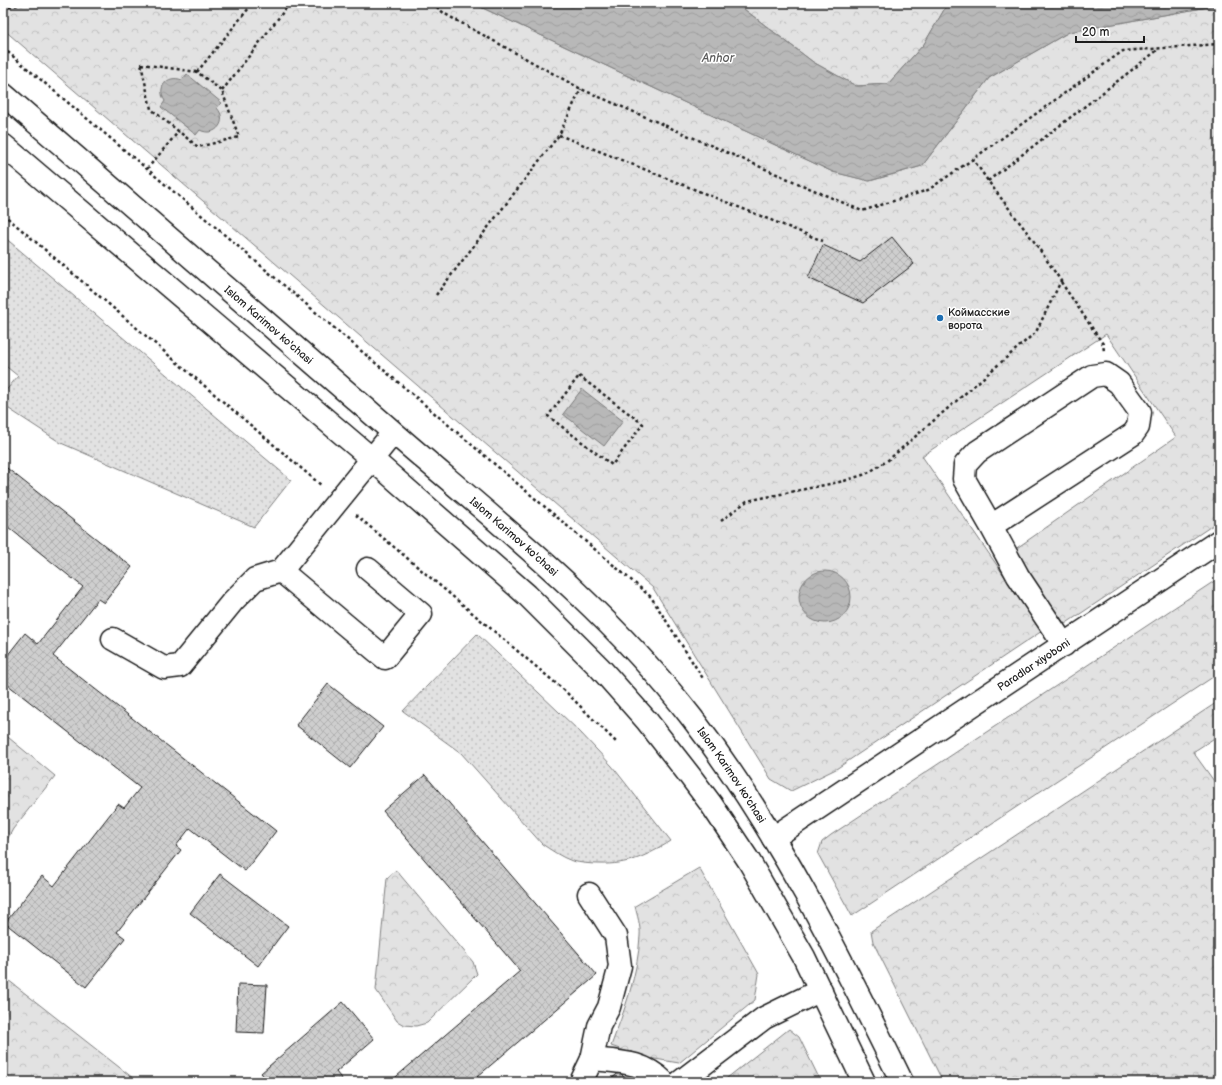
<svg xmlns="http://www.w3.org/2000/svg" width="1222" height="1085" font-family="'Balsamiq Sans',sans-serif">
  <defs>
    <pattern id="grass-dots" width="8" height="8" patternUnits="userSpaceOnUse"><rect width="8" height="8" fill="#e2e2e2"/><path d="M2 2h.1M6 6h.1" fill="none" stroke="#c1c1c1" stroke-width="1.8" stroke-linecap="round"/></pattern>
    <pattern id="forest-crowns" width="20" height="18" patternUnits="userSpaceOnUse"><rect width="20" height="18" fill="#e2e2e2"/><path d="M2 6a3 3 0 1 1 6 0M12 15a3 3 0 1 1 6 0" fill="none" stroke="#c1c1c1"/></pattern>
    <pattern id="water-waves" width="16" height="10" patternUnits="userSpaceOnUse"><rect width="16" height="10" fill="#b8b8b8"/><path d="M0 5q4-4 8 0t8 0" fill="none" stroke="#9e9e9e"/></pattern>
    <pattern id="building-cross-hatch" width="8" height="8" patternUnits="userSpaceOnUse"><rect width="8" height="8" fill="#cecece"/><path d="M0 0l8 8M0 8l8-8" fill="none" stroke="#b0b0b0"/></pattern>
  </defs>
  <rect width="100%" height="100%" fill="#fff"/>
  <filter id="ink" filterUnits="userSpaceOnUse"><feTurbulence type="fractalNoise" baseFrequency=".025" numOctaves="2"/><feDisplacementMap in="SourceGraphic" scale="8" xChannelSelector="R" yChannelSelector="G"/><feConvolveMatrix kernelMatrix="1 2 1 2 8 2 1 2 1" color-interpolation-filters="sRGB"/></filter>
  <g filter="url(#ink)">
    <!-- grass -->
    <path fill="url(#grass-dots)" stroke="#7f7f7f" d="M 3,236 L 291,480 L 254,527 L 61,443 L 3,405 L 3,394 L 18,376 L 3,364 Z
      M 477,634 L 580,732 L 612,766 L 671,841 C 647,856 628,865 599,864 C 590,864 580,863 572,861 C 561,857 551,850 542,844 L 461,753 L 403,711 Z"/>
    <!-- forest -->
    <path fill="url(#forest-crowns)" stroke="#7f7f7f" d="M 3,3 L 472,3 L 833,172 L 870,181 L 922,166 L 989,78 L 1069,32 L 1219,5 L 1219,521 L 1065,624 L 1011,552 L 1176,437 L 1106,334 L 922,456 L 1042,631 L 836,769 L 791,791 L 771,779 L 653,588 L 3,29 Z
      M 736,3 L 948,3 L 924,44 L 888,84 L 856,86 L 813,62 Z
      M 1219,578 L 1219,673 L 852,916 L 818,854 L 822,842 L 831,835 Z
      M 1219,701 L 1219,735 L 1193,752 L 1219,788 L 1219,1082 L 943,1082 L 873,942 L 871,931 Z
      M 3,733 L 55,776 L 13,829 L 3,847 Z
      M 699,868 L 759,974 L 755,1000 L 679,1063 L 643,1057 L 611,1046 C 624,1011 638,975 640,936 C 641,926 637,915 635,906 Z
      M 396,870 L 473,962 L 477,974 L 427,1023 L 416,1026 L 404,1025 L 397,1021 L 376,990 L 387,878 Z
      M 3,976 L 138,1082 L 3,1082 Z
      M 789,1029 L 799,1037 L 821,1082 L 722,1082 Z"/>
    <!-- water -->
    <path fill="url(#water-waves)" stroke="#7a7a7a" d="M 472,3 L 736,3 L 813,62 L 856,86 L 888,84 L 924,44 L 948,3 L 1219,3 L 1219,5 L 1069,32 L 989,78 L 922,166 L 869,181 L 833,172 Z
      M 187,74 L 222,103 L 217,108 C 229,121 215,138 200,130 L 196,135 L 161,107 L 165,101 C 156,88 167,74 182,80 Z
      M 582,389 L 623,421 L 604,446 L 563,414 Z
      M799 597a26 26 0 1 1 52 0a26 26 0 1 1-52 0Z"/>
    <!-- building -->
    <path fill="url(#building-cross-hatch)" stroke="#1c1c1c" d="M 892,237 L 914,264 L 863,303 L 808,278 L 823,245 L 860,262 Z
      M 3,465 L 132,567 L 104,603 L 98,599 L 53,656 L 276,831 L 245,871 L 190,828 L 176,846 L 181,850 L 117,932 L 125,938 L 86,987 L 5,923 L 42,876 L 54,886 L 118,804 L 124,808 L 140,788 L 3,681 L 3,661 L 25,633 L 38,644 L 83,587 L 3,523 Z
      M 328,684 L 383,727 L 350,768 L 296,725 Z
      M 425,775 L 597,975 L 471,1082 L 390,1082 L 520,971 L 383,811 Z
      M 220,874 L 288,926 L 258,966 L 190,913 Z
      M 238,984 L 267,985 L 264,1033 L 236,1032 Z
      M 343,1002 L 374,1039 L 336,1072 L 344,1082 L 269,1082 L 261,1073 Z
      M 620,1072 L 627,1082 L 607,1082 Z"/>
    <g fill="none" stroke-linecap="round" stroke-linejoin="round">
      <!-- minor casing -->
      <g stroke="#1c1c1c" stroke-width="25">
        <g id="minor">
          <path d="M 991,526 L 1133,434 L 1138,427 L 1140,412 L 1119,383 L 1106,374 L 1092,376 L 977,452 L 965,465 L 964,479 L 991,526 L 1018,576 L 1064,645"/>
          <path d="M 281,571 L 385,658 L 421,614 L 368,569"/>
          <path d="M 113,639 L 164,668 L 180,666 L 233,601 L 255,579 L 281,571 L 393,433"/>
          <path id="s1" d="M 773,838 L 1219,541"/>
          <path d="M 592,1059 C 620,1062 643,1061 664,1082"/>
          <path d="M 581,1082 L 592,1059 L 599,1026 L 609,1007 L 620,966 L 616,936 L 589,894"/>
          <path d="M 680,1082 L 764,1018 L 821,990"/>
        </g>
      </g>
      <!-- major casing -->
      <g stroke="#1c1c1c" stroke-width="25">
        <g id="major">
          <path id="s2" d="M 3,94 C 133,207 263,320 393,432 C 498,523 606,607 692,718 C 778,830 840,956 902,1082"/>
          <path d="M 3,145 L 372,459 L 527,595 L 600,668 L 647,721 L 690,776 L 711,804 L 749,861 L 804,957 L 864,1082"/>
        </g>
      </g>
      <!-- path -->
      <path stroke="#1c1c1c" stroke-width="2.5" stroke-dasharray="3 3" stroke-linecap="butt" d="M 432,3 L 445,14 L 581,89 L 862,211 L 928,190 L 973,159 L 1123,51 L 1219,44
        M 3,8 L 28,3
        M 3,48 L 147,169 L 651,597 L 704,680
        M 141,64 L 197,72 L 222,91 L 239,137 L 198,147 L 151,109 Z
        M 197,72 L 253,3
        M 222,91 L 290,3
        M 559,135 L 823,241
        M 147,169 L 179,131
        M 988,181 L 1159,49
        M 3,214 L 322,486
        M 1061,282 L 1103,344 L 1104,351
        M 436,295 L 559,135 L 581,89
        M 579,376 L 643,424 L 612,465 L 548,416 Z
        M 356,515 L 565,691 L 617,743
        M 721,521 L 747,501 L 844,481 L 866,474 L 887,461 L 1036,332 L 1061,281 L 1033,240 L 988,181 L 973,159"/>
      <!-- minor -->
      <use href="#minor" stroke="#fff" stroke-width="22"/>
      <!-- major -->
      <use href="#major" stroke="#fff" stroke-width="22"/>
    </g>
  </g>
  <!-- markers -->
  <circle fill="#1f6fb2" stroke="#fff" stroke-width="1.5" cx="940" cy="318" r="4"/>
  <g text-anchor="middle" stroke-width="3" stroke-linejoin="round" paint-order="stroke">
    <!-- poi labels -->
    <g font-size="11" fill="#1c1c1c" stroke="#fff" text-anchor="start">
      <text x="948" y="316">Коймасские<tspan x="948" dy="13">ворота</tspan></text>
    </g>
    <!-- street labels -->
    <g font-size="11" fill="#1c1c1c" stroke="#fff">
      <text dy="4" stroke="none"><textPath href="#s2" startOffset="352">Islom Karimov ko'chasi</textPath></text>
      <text dy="4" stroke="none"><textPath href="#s2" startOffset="676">Islom Karimov ko'chasi</textPath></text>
      <text dy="4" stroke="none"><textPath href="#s1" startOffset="313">Paradlar xiyoboni</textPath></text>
      <text dy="4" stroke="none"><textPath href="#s2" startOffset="1000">Islom Karimov ko'chasi</textPath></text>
    </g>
    <!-- water labels -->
    <g font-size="12" font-style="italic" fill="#5a5a5a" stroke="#fff">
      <text x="718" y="62">Anhor</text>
    </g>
  </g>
  <!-- margin -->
  <rect width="1222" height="1085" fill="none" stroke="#fff" stroke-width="16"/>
  <rect x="8" y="8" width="1206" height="1069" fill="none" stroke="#1c1c1c" stroke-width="1.5" filter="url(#ink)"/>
  <!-- scale -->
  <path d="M1076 36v6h68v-6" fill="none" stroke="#1c1c1c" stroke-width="2"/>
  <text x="1082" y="36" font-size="12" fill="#1c1c1c" stroke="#ffffff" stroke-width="3" paint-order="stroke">20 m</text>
</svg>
